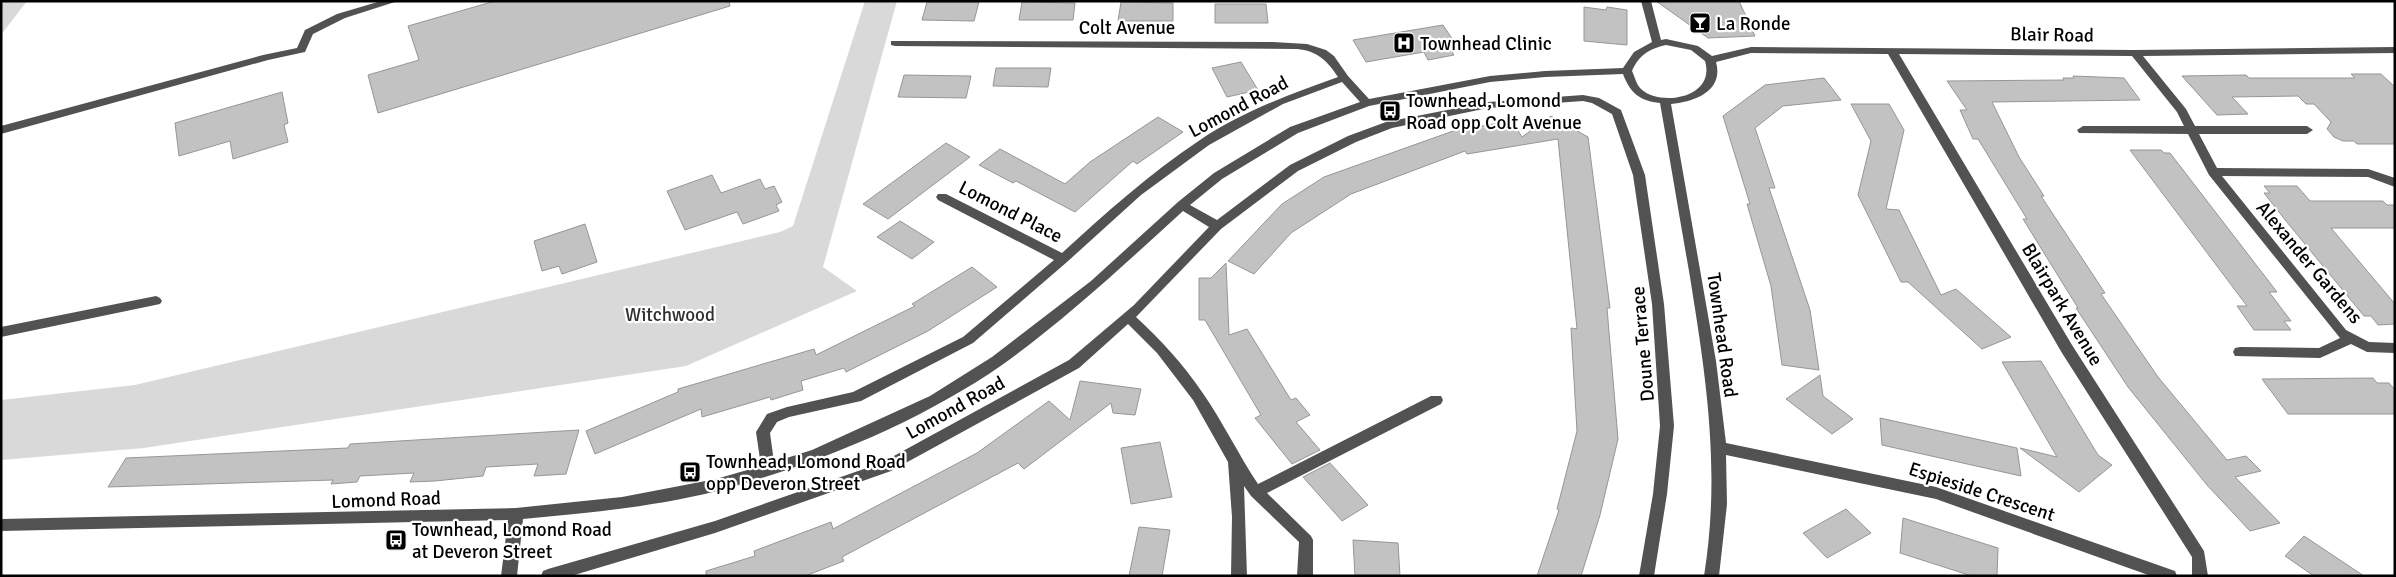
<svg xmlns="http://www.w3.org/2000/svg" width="2396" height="577" font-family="Signika,sans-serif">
  <rect width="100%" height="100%" fill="#fff"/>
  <!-- green -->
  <path fill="#d9d9d9" d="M 1,1 L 27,1 L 1,35 Z
    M 865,1 L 897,1 L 823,267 L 857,291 L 686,366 L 144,448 L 1,460 L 1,400 L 135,385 L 780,232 L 793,226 Z"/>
  <!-- building -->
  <path fill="#c2c2c2" stroke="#969696" d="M 495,1 L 729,1 L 730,6 L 378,113 L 368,75 L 419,60 L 408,26 Z
    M 1656,1 L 1739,1 L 1755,36 L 1708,38 Z
    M 927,2 L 979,2 L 974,21 L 922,20 Z
    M 1022,2 L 1075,3 L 1073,20 L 1019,20 Z
    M 1121,2 L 1173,3 L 1173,21 L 1118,21 Z
    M 1215,4 L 1266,4 L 1268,23 L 1215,23 Z
    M 1584,7 L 1606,10 L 1607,7 L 1627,10 L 1627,45 L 1584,41 Z
    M 1443,25 L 1457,46 L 1450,48 L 1454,55 L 1428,60 L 1424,52 L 1366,62 L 1353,40 Z
    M 1241,62 L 1258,90 L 1227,97 L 1212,68 Z
    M 996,68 L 1051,68 L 1048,87 L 993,86 Z
    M 2351,74 L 2381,74 L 2395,87 L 2395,144 L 2357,144 L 2354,141 L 2343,141 L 2334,137 L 2327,129 L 2331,122 L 2314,104 L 2306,104 L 2298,96 L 2232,97 L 2248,114 L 2217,115 L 2182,76 L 2246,75 L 2249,78 L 2355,78 Z
    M 904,75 L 971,76 L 966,98 L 898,97 Z
    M 2073,76 L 2124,78 L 2140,100 L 1992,102 L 2019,157 L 2044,196 L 2041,196 L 2105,293 L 2101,294 L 2158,377 L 2227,460 L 2246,456 L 2261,471 L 2235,477 L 2280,523 L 2250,531 L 2207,485 L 2128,387 L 2076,308 L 2078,308 L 2023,219 L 2027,219 L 1978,139 L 1973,139 L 1960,110 L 1967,110 L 1947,81 L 2064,80 L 2063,78 L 2074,78 Z
    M 1824,78 L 1841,100 L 1783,106 L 1755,128 L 1775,188 L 1769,188 L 1810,310 L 1819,370 L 1782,365 L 1771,286 L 1747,204 L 1750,204 L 1723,116 L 1765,85 Z
    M 282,92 L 288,123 L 284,125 L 288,142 L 233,159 L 230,141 L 179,156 L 175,123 Z
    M 1851,104 L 1889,104 L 1904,130 L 1886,209 L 1899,210 L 1941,295 L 1956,289 L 2011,337 L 1982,349 L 1908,282 L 1901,282 L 1858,195 L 1871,141 Z
    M 1551,116 L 1588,137 L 1610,308 L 1607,308 L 1618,439 L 1600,515 L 1581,576 L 1537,576 L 1559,510 L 1557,509 L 1577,431 L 1571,328 L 1577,329 L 1558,139 L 1467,154 L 1465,151 L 1351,194 L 1291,233 L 1254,274 L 1228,261 L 1282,204 L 1324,177 L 1456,130 L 1512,121 L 1522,137 Z
    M 1158,117 L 1183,132 L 1137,164 L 1133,161 L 1075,212 L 1016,181 L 1013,183 L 979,165 L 1000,149 L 1065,184 L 1090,162 Z
    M 946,143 L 970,157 L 888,219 L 863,204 Z
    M 2130,150 L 2161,150 L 2164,153 L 2170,153 L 2277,292 L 2269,292 L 2291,321 L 2284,321 L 2291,330 L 2254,330 L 2237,306 L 2247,306 Z
    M 712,175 L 721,193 L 760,179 L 765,189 L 774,186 L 782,202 L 776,205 L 779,211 L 743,224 L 737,212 L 685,230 L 667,191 Z
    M 2264,186 L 2297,186 L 2310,201 L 2383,201 L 2387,205 L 2395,205 L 2395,228 L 2331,228 L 2395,304 L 2395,324 L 2378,325 L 2371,316 L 2364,316 L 2286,221 L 2264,193 L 2270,193 Z
    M 900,221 L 934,242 L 912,259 L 877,237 Z
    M 585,224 L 597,262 L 562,274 L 559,266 L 542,271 L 534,241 Z
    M 1226,263 L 1229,335 L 1247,329 L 1291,400 L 1296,398 L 1310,415 L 1296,422 L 1320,450 L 1292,464 L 1255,418 L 1261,415 L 1205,320 L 1199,320 L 1199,278 L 1211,278 Z
    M 972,267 L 997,287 L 928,331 L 846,372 L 844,368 L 801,381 L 803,390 L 771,400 L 770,397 L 702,417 L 701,409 L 595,454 L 586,431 L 678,392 L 678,389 L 814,349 L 816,355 L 915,306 L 912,304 Z
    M 2041,361 L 2098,455 L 2112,465 L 2079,492 L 2020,448 L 2057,457 L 2002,362 Z
    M 1820,375 L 1823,396 L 1853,419 L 1832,434 L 1786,399 Z
    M 2373,378 L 2377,383 L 2389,383 L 2395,390 L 2395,414 L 2288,414 L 2262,379 Z
    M 1080,381 L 1141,389 L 1135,415 L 1113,413 L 1111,403 L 1024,469 L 1018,463 L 842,557 L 844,561 L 805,576 L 706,576 L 706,571 L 755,556 L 754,551 L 831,522 L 833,529 L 977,453 L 1049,401 L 1070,420 Z
    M 1880,418 L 2017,448 L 2021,476 L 1882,445 Z
    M 579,430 L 566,474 L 534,476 L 538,464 L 486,467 L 483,476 L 435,481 L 410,482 L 414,473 L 360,476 L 357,482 L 331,484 L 333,480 L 108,487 L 126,458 L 348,448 L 350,444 Z
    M 1160,442 L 1172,497 L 1131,504 L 1121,448 Z
    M 1330,463 L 1368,505 L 1342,521 L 1303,477 Z
    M 1846,509 L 1871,533 L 1827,558 L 1803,533 Z
    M 1903,518 L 1998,548 L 1997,576 L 1972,576 L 1900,553 Z
    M 1139,527 L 1170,530 L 1162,576 L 1129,576 Z
    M 2304,536 L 2364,576 L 2314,576 L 2285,556 Z
    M 1353,540 L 1398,543 L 1400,576 L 1355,576 Z"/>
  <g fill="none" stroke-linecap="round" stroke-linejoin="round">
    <!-- minor -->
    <path fill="#525252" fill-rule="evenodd" d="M 381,1 L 398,1 L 345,18 L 313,34 L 305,52 L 268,60 L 1,134 L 1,126 L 263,55 L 297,48 L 305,30 L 337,14 Z
      M 1641,1 L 1651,1 L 1661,40 L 1666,39 L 1698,46 L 1712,56 L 1751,47 L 2135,50 L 2395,47 L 2395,53 L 2143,56 L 2186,109 L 2195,126 L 2307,126 L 2313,130 L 2307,134 L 2199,134 L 2217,168 L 2368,169 L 2395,178 L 2395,187 L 2368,177 L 2222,176 L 2346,330 L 2369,342 L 2395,343 L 2395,353 L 2367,352 L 2351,344 L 2320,358 L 2235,356 L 2233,352 L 2235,348 L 2240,347 L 2319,348 L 2340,338 L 2209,175 L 2188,134 L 2079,133 L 2077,130 L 2083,126 L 2184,126 L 2177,112 L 2132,56 L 1899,54 L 2072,345 L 2204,551 L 2208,576 L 2192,576 L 2192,557 L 2062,353 L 1888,54 L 1751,53 L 1716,62 C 1724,91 1695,102 1671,104 L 1716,361 L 1726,443 L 1936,487 L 2175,571 L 2177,576 L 2151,576 L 1936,499 L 1726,455 L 1727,504 L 1719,576 L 1704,576 C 1721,470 1706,376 1689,271 C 1679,215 1670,159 1660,103 C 1640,101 1630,93 1623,74 L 1545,77 L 1490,82 L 1369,106 L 1298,133 L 1222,179 L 1190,205 L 1217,220 L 1290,165 L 1348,136 L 1386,122 L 1488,102 L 1583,95 L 1599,98 L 1621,110 L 1645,175 L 1664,304 L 1674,426 L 1667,494 L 1654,576 L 1639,576 L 1653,494 L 1660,426 L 1652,304 L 1633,175 L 1612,114 L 1592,103 L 1583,101 L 1488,108 L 1392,128 L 1356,142 L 1298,171 L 1221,229 L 1136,317 C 1161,340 1183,364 1202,392 C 1223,422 1238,454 1258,484 L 1431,396 L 1441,396 L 1443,400 L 1441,404 L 1267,493 L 1311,536 L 1313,540 L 1313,576 L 1297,576 L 1299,542 L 1251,496 L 1244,486 L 1247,576 L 1231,576 L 1232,517 L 1228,462 L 1193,400 L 1157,353 L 1128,324 L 1079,368 L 891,471 L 715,533 L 571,576 L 541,576 L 543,571 L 548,569 L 715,521 L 881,463 L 1069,360 L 1134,305 L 1209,227 L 1183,211 C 1125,264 1066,319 1002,365 C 920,422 813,466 717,491 C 653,507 588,513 523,519 L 517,576 L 501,576 L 508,520 L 1,531 L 1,519 L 516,508 L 622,497 L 716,479 L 761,466 L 756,432 L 767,414 L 787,407 L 853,392 L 963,337 L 1054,260 L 938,200 L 936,197 L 938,194 L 946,194 L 1062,253 C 1106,213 1150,173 1200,140 C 1242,112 1290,94 1338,77 C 1327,60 1317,51 1297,49 L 895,46 L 891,45 L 891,41 L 1273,42 L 1307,44 L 1326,50 L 1334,56 L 1348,76 L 1369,99 L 1490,76 L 1545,71 L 1623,68 L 1634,52 L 1652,42 ZM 1666,45 L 1691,50 L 1705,61 C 1716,98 1660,107 1641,89 C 1636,84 1635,77 1632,71 C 1639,55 1649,49 1666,45 ZM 1342,82 L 1360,102 L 1290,127 L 1214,173 L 1178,202 L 1091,281 L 992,357 L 930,396 L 812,450 L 774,462 L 770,433 L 777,422 L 789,417 L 861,401 L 973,343 L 1067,262 L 1141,195 L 1209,145 L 1283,104 Z
      M 156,296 L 160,298 L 162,301 L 160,304 L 1,337 L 1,327 Z"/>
  </g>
  <!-- icons -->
  <defs>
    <g id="bar-square" transform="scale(1.125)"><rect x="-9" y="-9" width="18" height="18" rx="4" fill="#000" stroke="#fff"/><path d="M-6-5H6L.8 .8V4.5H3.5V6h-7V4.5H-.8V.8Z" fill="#fff"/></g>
    <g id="hospital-square" transform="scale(1.125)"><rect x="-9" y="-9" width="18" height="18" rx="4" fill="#000" stroke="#fff"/><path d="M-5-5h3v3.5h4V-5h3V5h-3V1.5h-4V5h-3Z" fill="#fff"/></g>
    <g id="bus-square" transform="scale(1.125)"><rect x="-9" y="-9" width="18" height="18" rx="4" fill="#000" stroke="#fff"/><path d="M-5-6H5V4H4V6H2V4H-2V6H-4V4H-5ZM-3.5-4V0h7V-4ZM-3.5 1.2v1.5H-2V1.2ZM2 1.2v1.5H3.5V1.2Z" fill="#fff"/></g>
  </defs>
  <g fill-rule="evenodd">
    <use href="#bar-square" x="1700" y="23"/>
    <use href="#hospital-square" x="1404" y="43"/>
    <use href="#bus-square" x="1390" y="111"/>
    <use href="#bus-square" x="690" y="472"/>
    <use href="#bus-square" x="396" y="540"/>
  </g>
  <g text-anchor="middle" stroke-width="4.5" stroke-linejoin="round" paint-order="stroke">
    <!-- poi labels -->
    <g font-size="19" fill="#000" stroke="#fff" text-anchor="start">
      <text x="1716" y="30">La Ronde</text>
      <text x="1420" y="50">Townhead Clinic</text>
      <text x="1406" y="107">Townhead, Lomond<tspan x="1406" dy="22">Road opp Colt Avenue</tspan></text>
      <text x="706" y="468">Townhead, Lomond Road<tspan x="706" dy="22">opp Deveron Street</tspan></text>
      <text x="412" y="536">Townhead, Lomond Road<tspan x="412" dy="22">at Deveron Street</tspan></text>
    </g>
    <!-- street labels -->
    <g font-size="19" fill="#000" stroke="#fff">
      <text x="1127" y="34">Colt Avenue</text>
      <text transform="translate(2052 34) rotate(1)" y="7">Blair Road</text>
      <text transform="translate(1238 106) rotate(-28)" y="7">Lomond Road</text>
      <text transform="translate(1011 211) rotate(27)" y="7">Lomond Place</text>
      <text transform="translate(2310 262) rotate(50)" y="7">Alexander Gardens</text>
      <text transform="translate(2063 304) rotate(59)" y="7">Blairpark Avenue</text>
      <text transform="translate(1723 335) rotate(82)" y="7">Townhead Road</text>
      <text transform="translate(1642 344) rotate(-95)" y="7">Doune Terrace</text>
      <text transform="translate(955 407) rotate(-29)" y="7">Lomond Road</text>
      <text transform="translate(1982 491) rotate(18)" y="7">Espieside Crescent</text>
      <text transform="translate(386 499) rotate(-2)" y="7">Lomond Road</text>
    </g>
    <!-- park labels -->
    <g font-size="19" fill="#303030" stroke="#fff">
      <text x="670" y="321">Witchwood</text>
    </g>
  </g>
  <!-- border -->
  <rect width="2396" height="577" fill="none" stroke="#000000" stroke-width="5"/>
</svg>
